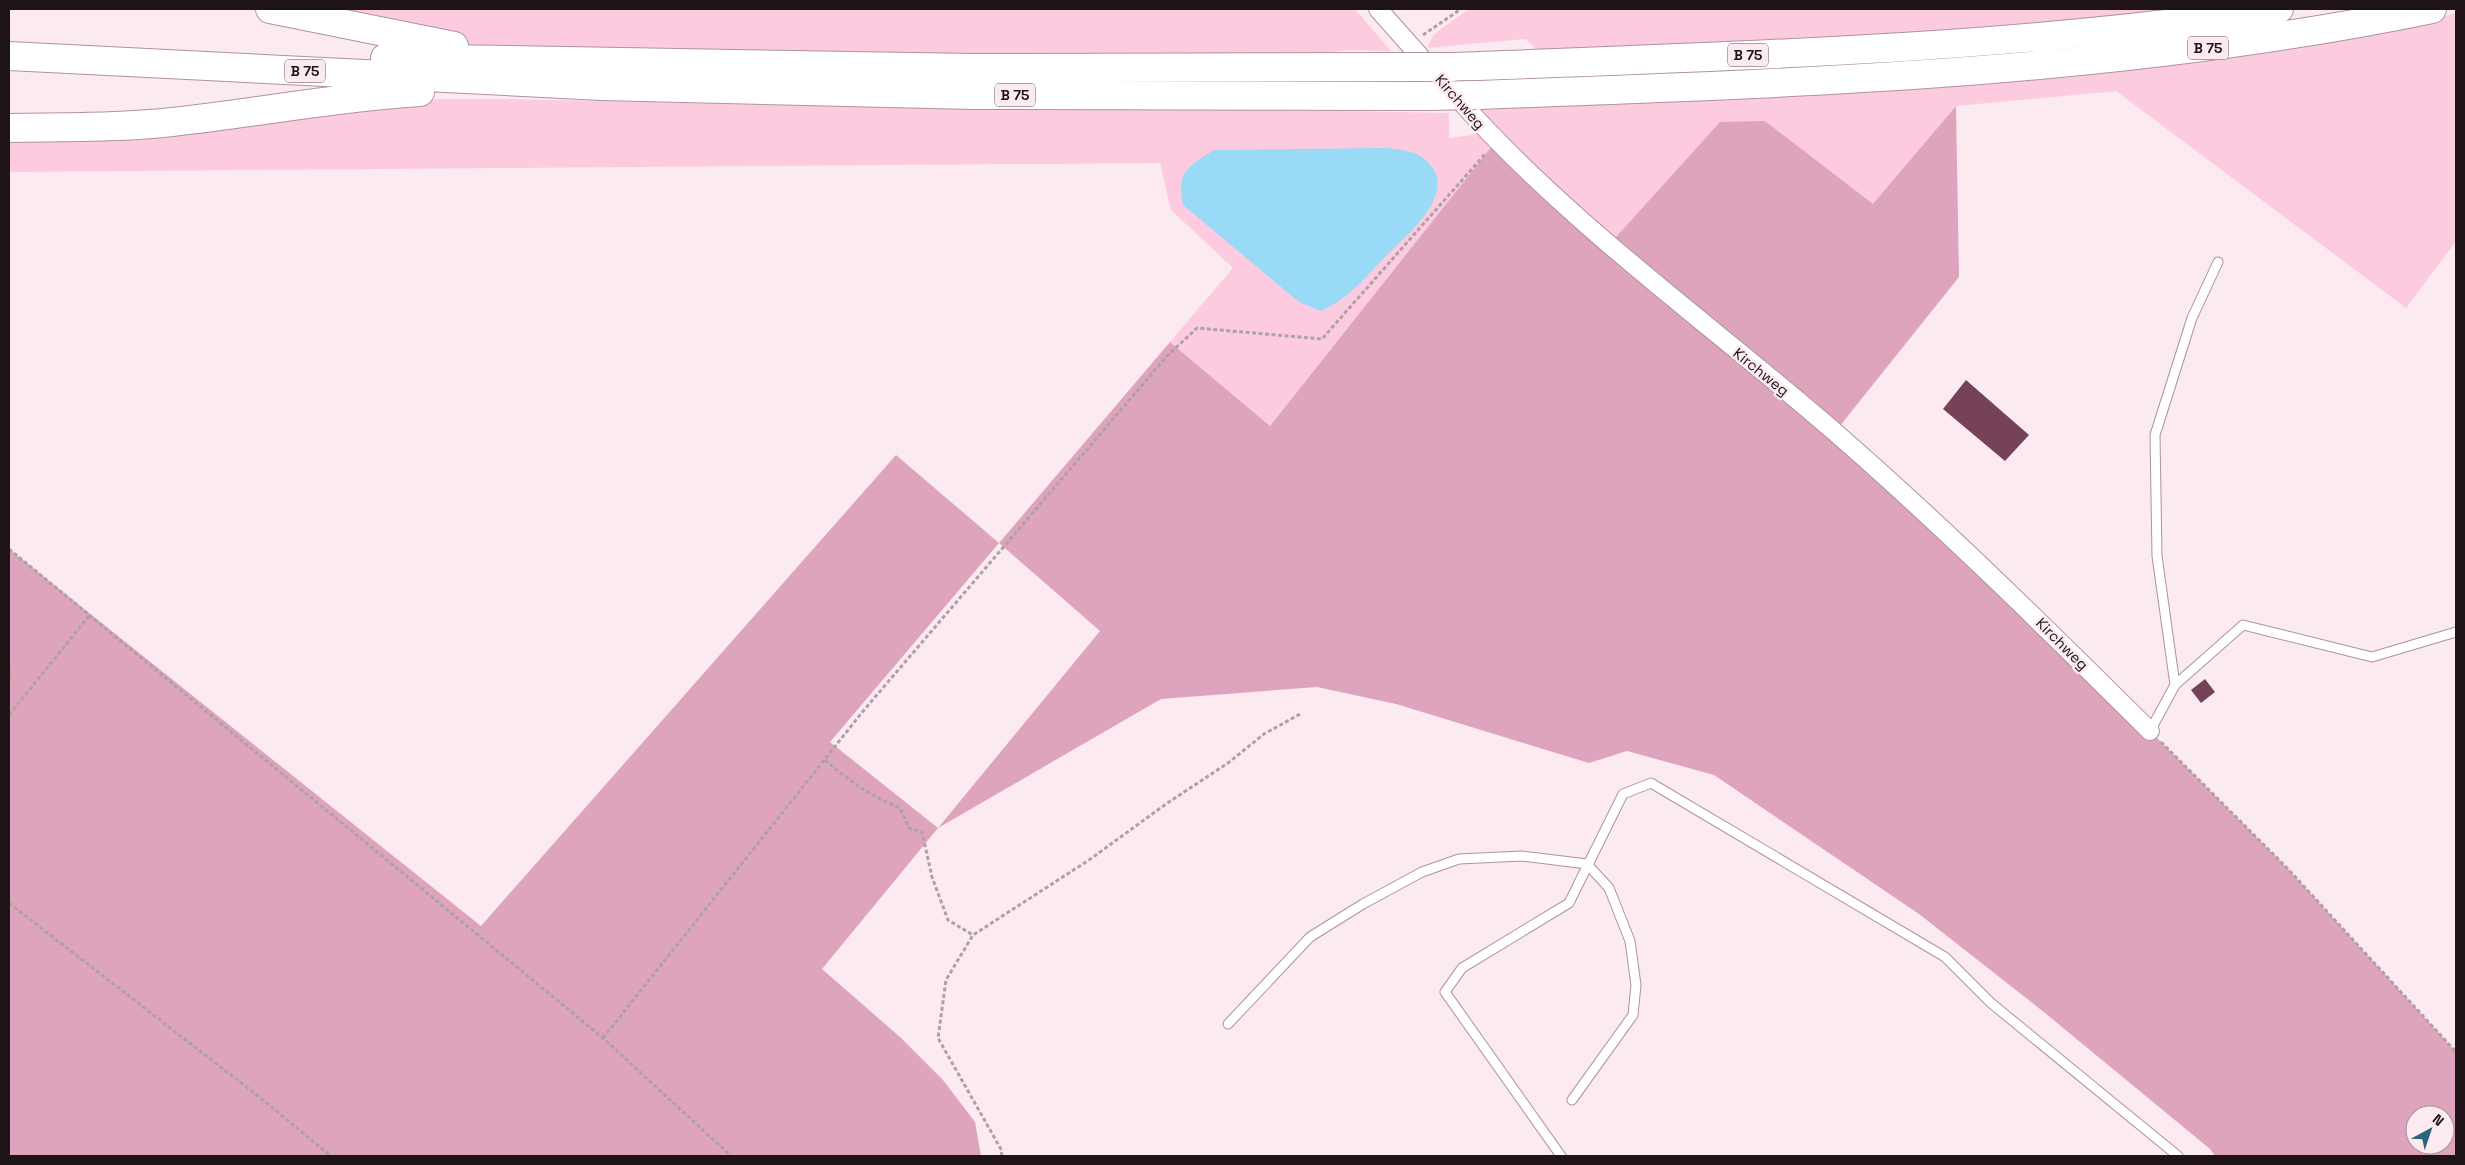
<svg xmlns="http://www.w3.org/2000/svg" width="2465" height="1165" font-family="'Space Grotesk',sans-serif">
  <rect width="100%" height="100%" fill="#fceaf1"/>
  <!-- green -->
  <path fill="#fccbe0" d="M 280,9 L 1355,9 L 1391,51 L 1345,50 L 1317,55 L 1113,60 L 518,49 L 469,45 Z
    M 1469,9 L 2182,9 L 2067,24 L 1822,43 L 1541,53 L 1525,39 L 1427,48 L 1434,34 Z
    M 2456,13 L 2456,241 L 2406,308 L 2116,91 L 1956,106 L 1873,205 L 1765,121 L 1614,239 L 1509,144 L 1481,110 L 1754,97 L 2435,18 Z
    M 439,99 C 571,98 703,105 835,106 C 1040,108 1244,108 1449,113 L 1449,138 L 1488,133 L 1496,141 L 1270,426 L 1170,342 L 1233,268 L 1171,210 L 1160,163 L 9,172 L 9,141 Z"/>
  <!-- forest -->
  <path fill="#dea4bd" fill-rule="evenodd" d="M 1956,106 L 1959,277 L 1835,432 L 2150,731 L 2287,868 L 2456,1052 L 2456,1156 L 2215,1156 L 2210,1149 L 2045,1013 L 1919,914 L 1714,775 L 1627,751 L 1589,763 L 1396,704 L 1317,687 L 1161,699 L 938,828 L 822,969 L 900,1037 L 943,1080 L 975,1122 L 981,1156 L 9,1156 L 9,549 L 481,926 L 896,455 L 999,543 L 1170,342 L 1270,426 L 1496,141 L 1608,246 L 1720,122 L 1765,121 L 1873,204 ZM 999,543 L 1100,631 L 938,828 L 830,742 ZM 2415,1115 L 2445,1115 L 2445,1145 L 2415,1145 Z"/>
  <!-- water -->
  <path fill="#99daf6" d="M 1385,148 C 1406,150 1422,151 1434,170 C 1451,200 1404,238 1385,257 C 1365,278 1348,299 1321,311 L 1299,302 L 1183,205 C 1176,171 1188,167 1214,150 Z"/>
  <!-- building -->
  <path fill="#754259" d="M 1966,380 L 2029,435 L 2005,461 L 1943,409 Z
    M 2205,679 L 2215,692 L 2201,703 L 2191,690 Z"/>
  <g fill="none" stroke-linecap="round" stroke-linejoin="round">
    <!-- service casing -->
    <g stroke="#ae939e" stroke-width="11">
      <path id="service" d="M 2175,685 L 2157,556 L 2155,435 L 2192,318 L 2218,262
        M 2150,731 L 2175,685 L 2243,625 L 2372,657 L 2456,632
        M 1228,1024 L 1310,937 L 1363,904 L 1422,872 L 1459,859 L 1522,856 L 1587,864 L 1609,888 L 1630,941 L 1636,985 L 1633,1015 L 1572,1100
        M 1561,1156 L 1445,992 L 1462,968 L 1569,903 L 1623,794 L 1651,783 L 1945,957 L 1991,1003 L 2178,1156"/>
    </g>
    <!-- minor casing -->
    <g stroke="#ae939e" stroke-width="20">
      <path id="minor" d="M 1378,9 L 1433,71
        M 1452,92 C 1567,223 1706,320 1836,433 C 1945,528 2047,629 2150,731"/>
    </g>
    <!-- trunk casing -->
    <g stroke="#ae939e" stroke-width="30">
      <path id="trunk" d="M 270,9 L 454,46
        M 9,56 L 602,86 L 973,95 L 1428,96
        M 385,58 L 973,68 L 1404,67
        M 1452,67 C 1728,56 2005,50 2279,9
        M 1476,95 C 1796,83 2117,74 2432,9
        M 9,128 C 63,127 118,128 172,122 C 255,113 337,97 420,92"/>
    </g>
    <!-- path -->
    <path stroke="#afa0a6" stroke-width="3" stroke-dasharray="4 2.5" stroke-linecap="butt" d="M 1423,35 L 1461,9
      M 9,549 L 603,1038 L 731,1156
      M 9,669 L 9,680
      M 9,715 L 89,616
      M 2161,742 L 2287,868 L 2456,1052
      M 825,760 C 848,780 872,797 900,808 L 909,828 L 922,832 L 932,877 L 948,920 L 973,935
      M 9,903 L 253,1092 L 331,1156
      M 603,1038 L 864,710 L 1167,356 L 1197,328 L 1322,339 L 1486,153
      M 1001,1156 L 1002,1151 L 938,1038 L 946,980 L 973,935 L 1089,860 L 1166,804 L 1228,763 L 1264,734 L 1302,713"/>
    <!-- service -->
    <use href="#service" stroke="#fff" stroke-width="9"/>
    <!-- minor -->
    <use href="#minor" stroke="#fff" stroke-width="18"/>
    <!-- trunk -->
    <use href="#trunk" stroke="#fff" stroke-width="28"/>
    <!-- trunk-bridge casing -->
    <g stroke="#ae939e" stroke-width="30" stroke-linecap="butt">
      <path id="trunk-bridge" d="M 1404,67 L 1452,67
        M 1428,96 L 1476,95"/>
    </g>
    <!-- trunk-bridge -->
    <use href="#trunk-bridge" stroke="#fff" stroke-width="28"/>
  </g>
  <g text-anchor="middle" stroke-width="5" stroke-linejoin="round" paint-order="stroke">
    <!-- shield labels -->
    <g fill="#fceaf1" stroke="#615459" stroke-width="1">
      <rect x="2188" y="36.5" width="40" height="23" rx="4"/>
      <rect x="1728" y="43.5" width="40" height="23" rx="4"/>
      <rect x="285" y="59.5" width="40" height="23" rx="4"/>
      <rect x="995" y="83.5" width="40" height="23" rx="4"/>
    </g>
    <g font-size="14" font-weight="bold" fill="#1e1418">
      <text x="2208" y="53">B 75</text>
      <text x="1748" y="60">B 75</text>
      <text x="305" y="76">B 75</text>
      <text x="1015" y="100">B 75</text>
    </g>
    <!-- street labels -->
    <g font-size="15" fill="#1e1418" stroke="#fceaf1">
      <text transform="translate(1460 102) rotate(49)" y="5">Kirchweg</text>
      <text transform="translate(1761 372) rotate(39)" y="5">Kirchweg</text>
      <text transform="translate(2062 644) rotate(45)" y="5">Kirchweg</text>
    </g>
  </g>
  <!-- border -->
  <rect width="2465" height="1165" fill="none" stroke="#1e1418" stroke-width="20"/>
  <!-- north arrow -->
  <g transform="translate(2430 1130) rotate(40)"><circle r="24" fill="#fceaf1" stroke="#a3949a"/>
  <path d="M0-4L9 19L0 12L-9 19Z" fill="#29657d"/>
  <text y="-8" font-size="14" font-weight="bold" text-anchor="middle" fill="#1e1418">N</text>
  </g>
</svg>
